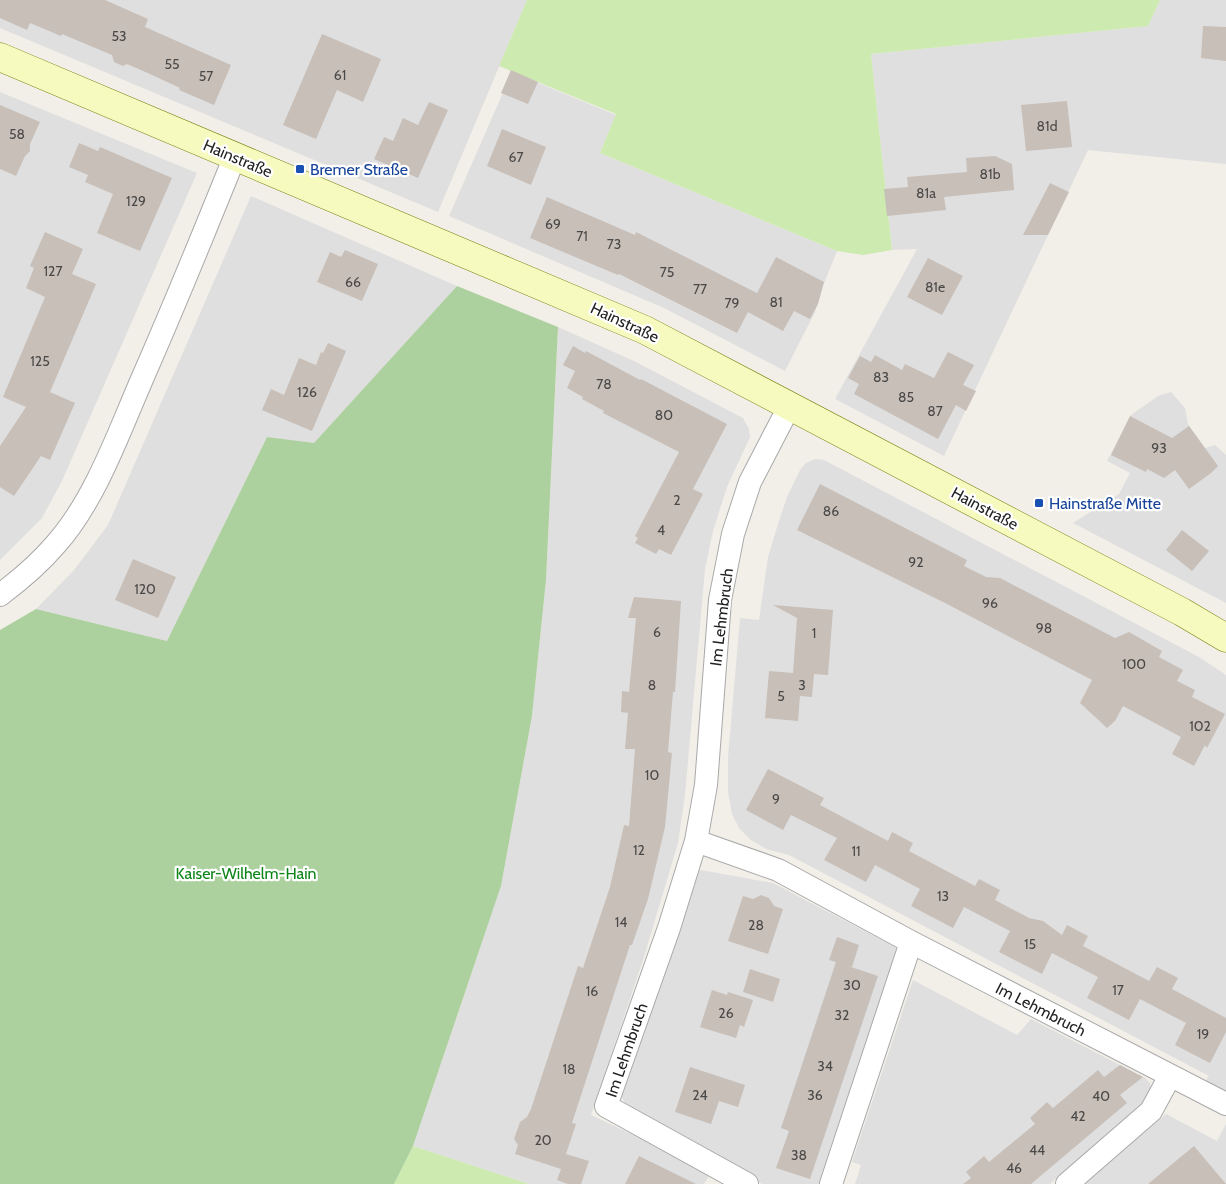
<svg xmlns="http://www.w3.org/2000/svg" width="1226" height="1184" font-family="Cabin,sans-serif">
  <rect width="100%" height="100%" fill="#f2efe9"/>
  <!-- residential -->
  <path fill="#e0dfdf" d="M 0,0 L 527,0 L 438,212 L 0,28 Z
    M 1160,0 L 1226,0 L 1226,164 L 1088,150 L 944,456 L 835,399 L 917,249 L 892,250 L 871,54 L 1148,26 Z
    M 512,72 L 616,115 L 600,153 L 837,251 L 823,286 L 815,312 L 785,371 L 664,308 L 449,216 Z
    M 0,92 L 197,173 L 62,481 L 42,518 L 0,560 Z
    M 251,196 L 457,286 L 314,444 L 267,437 L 167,641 L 36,609 L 74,570 L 108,525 Z
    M 558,327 L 634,361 L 743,418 L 749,429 L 750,437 L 727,487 L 713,531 L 705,569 L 685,795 L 678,843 L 644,957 L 591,1115 L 642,1139 L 710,1174 L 704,1184 L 529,1184 L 413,1146 L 501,886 L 532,716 L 546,580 Z
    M 1171,392 L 1185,408 L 1188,424 L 1205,448 L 1215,445 L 1226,455 L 1226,603 L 1073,523 L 1119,494 L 1130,473 L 1107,461 L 1131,415 L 1158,396 Z
    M 815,459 L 824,460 L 1199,657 L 1226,675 L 1226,1094 L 1204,1082 L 1209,1076 L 789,855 L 766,849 L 751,840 L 739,828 L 732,814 L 728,792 L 728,757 L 740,618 L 759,620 L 768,557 L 778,524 L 787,497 L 800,470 L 806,463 Z
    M 701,870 L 773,883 L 895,947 L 898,952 L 822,1184 L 762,1184 L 625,1104 L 621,1095 L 694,874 Z
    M 913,980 L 1017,1035 L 1031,1019 L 1145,1078 L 1150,1083 L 1151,1090 L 1147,1101 L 1050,1184 L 855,1184 L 861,1165 L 852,1162 Z
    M 1166,1114 L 1217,1141 L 1226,1124 L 1226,1184 L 1084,1184 Z"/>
  <!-- grass -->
  <path fill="#cdebb0" d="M 527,0 L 1160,0 L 1148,26 L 871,54 L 892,250 L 863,255 L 837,251 L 600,153 L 616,114 L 499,66 Z
    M 413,1146 L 529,1184 L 394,1184 Z"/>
  <!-- forest -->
  <path fill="#add19e" d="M 457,286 L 558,327 L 546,580 L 532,716 L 501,886 L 413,1146 L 394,1184 L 0,1184 L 0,630 L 36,609 L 167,641 L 267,437 L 314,443 Z"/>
  <!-- building -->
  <path fill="#c7bfb8" d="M 0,0 L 105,0 L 148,19 L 145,27 L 231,65 L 214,105 L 179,90 L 180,88 L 150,74 L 127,64 L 123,66 L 114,62 L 112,55 L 62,34 L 61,36 L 30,23 L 27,30 L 0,18 Z
    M 1203,26 L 1226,27 L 1226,61 L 1201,58 Z
    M 322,34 L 381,59 L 363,102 L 337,90 L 316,139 L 283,125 Z
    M 511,70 L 538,82 L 528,104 L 501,93 Z
    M 1067,101 L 1072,147 L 1026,151 L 1021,105 Z
    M 429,102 L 448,110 L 418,178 L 374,159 L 384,137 L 393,141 L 403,118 L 418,125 Z
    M 0,105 L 40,122 L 30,144 L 30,151 L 25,156 L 16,176 L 0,169 Z
    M 502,129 L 546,147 L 531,185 L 487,166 Z
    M 79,143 L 98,151 L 100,147 L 172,178 L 140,251 L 97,233 L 113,194 L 85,182 L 88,175 L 69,167 Z
    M 995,156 L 1012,164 L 1014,190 L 944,197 L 946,210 L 887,216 L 884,189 L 908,187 L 907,177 L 967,172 L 966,158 Z
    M 1050,183 L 1069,192 L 1048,235 L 1023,235 Z
    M 547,197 L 635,235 L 636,232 L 757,293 L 776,257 L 824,282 L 818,304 L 810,319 L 794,311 L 783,331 L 748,312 L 737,333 L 619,274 L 618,275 L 530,238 Z
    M 45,232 L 83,249 L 72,274 L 96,284 L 50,392 L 75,403 L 50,460 L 41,456 L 14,496 L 0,487 L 0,446 L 26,407 L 3,397 L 45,297 L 26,288 L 34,268 L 30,266 Z
    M 345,250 L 378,264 L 362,301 L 317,282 L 330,252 L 341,257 Z
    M 928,258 L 963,276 L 942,315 L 907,297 Z
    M 328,343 L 346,351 L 312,431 L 262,410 L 271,389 L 284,395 L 299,358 L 316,365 L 321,352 L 323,353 Z
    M 573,346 L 585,353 L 586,351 L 640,380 L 641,379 L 727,424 L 693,489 L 703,494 L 671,555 L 659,549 L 656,554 L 635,543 L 638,538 L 635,536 L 679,452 L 603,413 L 604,411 L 582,399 L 583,397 L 567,388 L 575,371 L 563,365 Z
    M 948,352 L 974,365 L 963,385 L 976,391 L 966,411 L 956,405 L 938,439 L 854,394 L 859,384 L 848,378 L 860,356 L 871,362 L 875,355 L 902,370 L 905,364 L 934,378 Z
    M 1130,416 L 1172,438 L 1189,426 L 1218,466 L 1211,473 L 1189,489 L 1175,470 L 1164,478 L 1147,469 L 1146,472 L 1111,455 Z
    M 820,484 L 967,560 L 964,566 L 986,577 L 1000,578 L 1115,638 L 1129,632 L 1162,651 L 1159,657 L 1183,670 L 1177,681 L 1195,690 L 1192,697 L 1225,714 L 1207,748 L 1205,745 L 1194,766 L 1172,754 L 1181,737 L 1123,706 L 1115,721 L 1107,728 L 1080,703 L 1092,680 L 945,603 L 797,530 Z
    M 1182,530 L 1209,551 L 1192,571 L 1166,550 Z
    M 133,559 L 176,577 L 158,618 L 115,600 Z
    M 634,597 L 681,601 L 675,692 L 673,692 L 668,752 L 672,753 L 665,827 L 648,899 L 632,945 L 630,945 L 572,1123 L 576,1124 L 564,1160 L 566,1154 L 589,1161 L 581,1184 L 568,1184 L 557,1180 L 561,1169 L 515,1154 L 518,1145 L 514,1139 L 520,1122 L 527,1117 L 531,1109 L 578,966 L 583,968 L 610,887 L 624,825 L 629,826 L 635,749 L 625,749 L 628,713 L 621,712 L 622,691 L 629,692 L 636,618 L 628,618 Z
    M 773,605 L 833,610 L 828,675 L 814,674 L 812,697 L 800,696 L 798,721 L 765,718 L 769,671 L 793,673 L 797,618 Z
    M 768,769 L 824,798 L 820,805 L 888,841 L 892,832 L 913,843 L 909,851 L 975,886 L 979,879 L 1000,890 L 995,900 L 1029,918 L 1043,921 L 1062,935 L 1067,925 L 1088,936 L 1083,946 L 1149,981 L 1157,967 L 1178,978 L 1172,989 L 1226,1018 L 1226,1032 L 1210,1063 L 1175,1045 L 1186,1023 L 1140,999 L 1129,1020 L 1087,998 L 1098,977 L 1052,953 L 1042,974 L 999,952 L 1010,931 L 964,907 L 953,928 L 911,906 L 920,889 L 875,865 L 866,882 L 824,860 L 837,838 L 791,815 L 783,830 L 746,810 Z
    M 761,895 L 769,898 L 774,906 L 783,909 L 768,954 L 728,941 L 743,896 L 753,899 Z
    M 837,937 L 859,945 L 852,967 L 845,965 L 878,976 L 810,1179 L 776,1168 L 789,1131 L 781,1128 L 836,962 L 829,960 Z
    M 750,969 L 780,979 L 773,1002 L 743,992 Z
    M 712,990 L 727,995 L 728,992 L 753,1000 L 744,1027 L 740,1025 L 736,1038 L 700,1027 Z
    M 1120,1065 L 1143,1077 L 1120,1095 L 1127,1103 L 1031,1184 L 963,1184 L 971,1178 L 966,1172 L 984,1156 L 989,1162 L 1035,1124 L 1030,1118 L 1047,1102 L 1053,1108 L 1098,1070 L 1104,1077 Z
    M 690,1067 L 745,1085 L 738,1107 L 719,1101 L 711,1124 L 675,1112 Z
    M 1194,1146 L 1226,1184 L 1148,1184 Z
    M 639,1156 L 696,1184 L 625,1184 Z"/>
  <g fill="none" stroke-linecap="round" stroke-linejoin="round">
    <!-- street casing -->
    <g stroke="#a9a9a9" stroke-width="24">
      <path id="street" d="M 0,595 C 20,580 39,564 56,544 C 97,498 121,426 146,370 C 177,299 206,228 235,156
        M 696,841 L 778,870 L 911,942 L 1226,1104
        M 747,1184 L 606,1106 L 669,928 L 696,841 L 706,785 L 720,600 L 733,534 L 750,482 L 790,405
        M 831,1184 L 911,942
        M 1067,1184 L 1151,1111 L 1170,1076"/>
    </g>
    <!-- secondary casing -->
    <g stroke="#707d05" stroke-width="29">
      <path id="secondary" d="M 0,57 L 645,330 L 1182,612 L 1226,638"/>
    </g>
    <!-- street -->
    <use href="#street" stroke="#fff" stroke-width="22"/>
    <!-- secondary -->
    <use href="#secondary" stroke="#f7fabf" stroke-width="28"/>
  </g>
  <!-- markers -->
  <g fill="#1a4fb4" stroke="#fff" stroke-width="2">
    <rect x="295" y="164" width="10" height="10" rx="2.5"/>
    <rect x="1034" y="498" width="10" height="10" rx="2.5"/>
  </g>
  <g text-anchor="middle" stroke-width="4.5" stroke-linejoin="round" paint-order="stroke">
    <!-- number labels -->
    <g font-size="14" fill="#4b4948">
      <text x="119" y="41">53</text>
      <text x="172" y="69">55</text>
      <text x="340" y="80">61</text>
      <text x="206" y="81">57</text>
      <text x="1047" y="131">81d</text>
      <text x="17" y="139">58</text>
      <text x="516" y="162">67</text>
      <text x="990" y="179">81b</text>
      <text x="926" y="198">81a</text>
      <text x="136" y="206">129</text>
      <text x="553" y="229">69</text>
      <text x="582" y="241">71</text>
      <text x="614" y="249">73</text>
      <text x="53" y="276">127</text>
      <text x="667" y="277">75</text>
      <text x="353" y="287">66</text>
      <text x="935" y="292">81e</text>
      <text x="700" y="294">77</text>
      <text x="776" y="307">81</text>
      <text x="732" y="308">79</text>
      <text x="40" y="366">125</text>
      <text x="881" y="382">83</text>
      <text x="604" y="389">78</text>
      <text x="307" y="397">126</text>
      <text x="906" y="402">85</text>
      <text x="935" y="416">87</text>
      <text x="664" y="420">80</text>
      <text x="1159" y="453">93</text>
      <text x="677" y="505">2</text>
      <text x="831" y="516">86</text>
      <text x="661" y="535">4</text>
      <text x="916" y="567">92</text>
      <text x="145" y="594">120</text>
      <text x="990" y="608">96</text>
      <text x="1044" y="633">98</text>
      <text x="657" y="637">6</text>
      <text x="814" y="638">1</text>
      <text x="1134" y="669">100</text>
      <text x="652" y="690">8</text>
      <text x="802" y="690">3</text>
      <text x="781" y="701">5</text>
      <text x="1200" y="731">102</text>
      <text x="652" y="780">10</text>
      <text x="776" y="804">9</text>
      <text x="639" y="855">12</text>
      <text x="856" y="856">11</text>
      <text x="943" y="901">13</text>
      <text x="621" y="927">14</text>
      <text x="756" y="930">28</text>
      <text x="1030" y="949">15</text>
      <text x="852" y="990">30</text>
      <text x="1118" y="995">17</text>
      <text x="592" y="996">16</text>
      <text x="726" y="1018">26</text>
      <text x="842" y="1020">32</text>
      <text x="1203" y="1039">19</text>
      <text x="825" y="1071">34</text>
      <text x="569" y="1074">18</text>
      <text x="700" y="1100">24</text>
      <text x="815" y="1100">36</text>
      <text x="1101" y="1101">40</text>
      <text x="1078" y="1121">42</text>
      <text x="543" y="1145">20</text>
      <text x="1037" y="1155">44</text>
      <text x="799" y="1160">38</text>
      <text x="1014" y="1173">46</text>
    </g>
    <!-- street labels -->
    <g font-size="16" fill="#222" stroke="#fff">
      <text transform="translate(238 158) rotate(23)" y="6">Hainstraße</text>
      <text transform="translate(625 322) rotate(25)" y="6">Hainstraße</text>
      <text transform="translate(985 508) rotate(28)" y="6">Hainstraße</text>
      <text transform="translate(721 617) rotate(-83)" y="6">Im Lehmbruch</text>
      <text transform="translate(1041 1009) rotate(27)" y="6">Im Lehmbruch</text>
      <text transform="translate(626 1050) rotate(-71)" y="6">Im Lehmbruch</text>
    </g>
    <!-- transit labels -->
    <g font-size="16" fill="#164399" stroke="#fff" text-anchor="start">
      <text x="310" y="175">Bremer Straße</text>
      <text x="1049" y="509">Hainstraße Mitte</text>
    </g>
    <!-- park labels -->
    <g font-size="16" fill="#0c8416" stroke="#fff">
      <text x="246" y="879">Kaiser-Wilhelm-Hain</text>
    </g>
  </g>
</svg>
